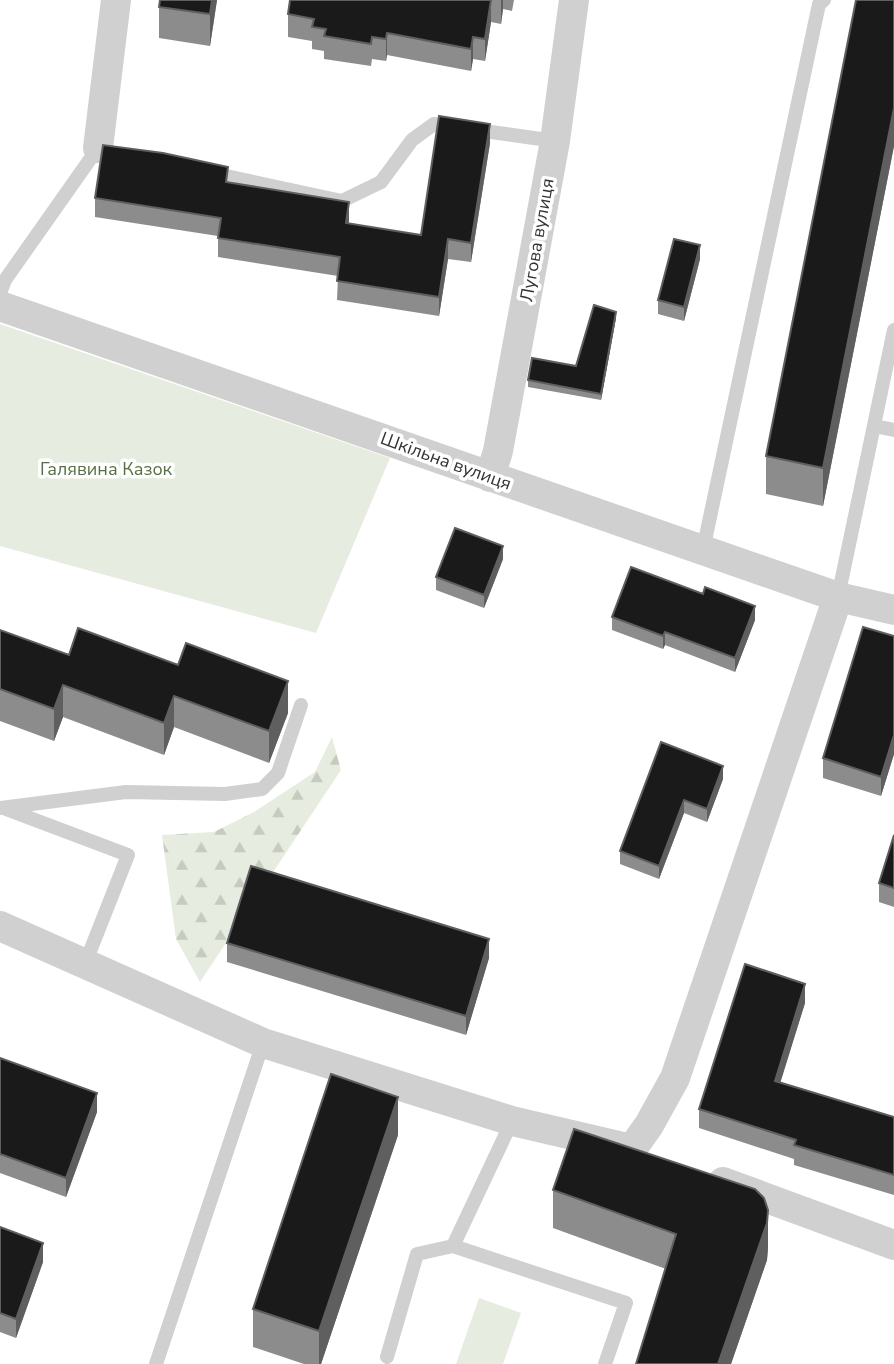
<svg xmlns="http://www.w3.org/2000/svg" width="894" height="1364" font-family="'Nunito Sans',sans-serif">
  <defs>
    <pattern id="forest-firs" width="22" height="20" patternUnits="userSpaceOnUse" patternTransform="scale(1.75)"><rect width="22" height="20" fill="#e6ecdf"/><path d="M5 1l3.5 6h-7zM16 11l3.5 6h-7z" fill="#c6cbc0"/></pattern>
  </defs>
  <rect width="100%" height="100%" fill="#fff"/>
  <!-- green -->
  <path fill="#e6ecdf" d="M 0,324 L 390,458 L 316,633 L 0,546 Z
    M 479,1298 L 521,1313 L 503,1364 L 456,1364 Z"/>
  <!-- forest -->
  <path fill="url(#forest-firs)" d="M 332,737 L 341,770 L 200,982 L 176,939 L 162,835 L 214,832 L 254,812 L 315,772 Z"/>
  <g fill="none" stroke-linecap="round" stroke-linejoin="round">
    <!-- lane -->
    <path stroke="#d0d0d0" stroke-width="14" d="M 212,173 L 342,201 L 381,182 L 412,140 L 434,124 L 555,141
      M 0,293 L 5,280 L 98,148 L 103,149
      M 874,426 L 894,430
      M 703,550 L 819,4 L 824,0
      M 838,597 L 894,330
      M 0,808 L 126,792 L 225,794 L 262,789 L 278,773 L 301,705
      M 6,809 L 128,855 L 85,964
      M 512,1121 L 453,1246 L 626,1303 L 605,1364
      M 387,1357 L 417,1254 L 453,1246
      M 156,1364 L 263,1043"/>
    <!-- street -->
    <path stroke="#d0d0d0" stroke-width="30" d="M 98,148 L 116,0
      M 0,306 L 838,597 L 894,610
      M 490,477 L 498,451 L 555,141 L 574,0
      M 0,926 L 263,1043 L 512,1121 L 632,1149 L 649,1125 L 675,1078 L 838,597
      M 723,1182 L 894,1245"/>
  </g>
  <!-- wall -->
  <path fill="#8c8c8c" d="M 217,0 L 210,46 L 159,38 L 159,7 Z
    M 290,0 L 514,0 L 512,11 L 503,9 L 501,24 L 491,22 L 485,61 L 473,59 L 471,71 L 387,55 L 386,61 L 372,59 L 371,66 L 324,59 L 324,51 L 312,49 L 312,41 L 288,37 L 288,14 Z
    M 894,0 L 894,146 L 823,506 L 766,494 L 766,456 Z
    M 490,143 L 471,262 L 448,259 L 439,316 L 337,300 L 338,276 L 218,257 L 218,236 L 95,217 L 95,198 L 228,183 L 349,224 L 421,235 Z
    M 700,259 L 684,321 L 658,314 L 658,300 Z
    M 616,318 L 601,400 L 528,387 L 528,380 L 576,366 Z
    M 503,559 L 484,608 L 436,590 L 436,577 Z
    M 612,617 L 755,620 L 735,672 L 665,645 L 663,649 L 612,630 Z
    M 0,630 L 69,655 L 288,713 L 269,763 L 174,727 L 164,755 L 63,717 L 54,741 L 0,721 Z
    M 894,636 L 894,754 L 881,796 L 823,778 L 823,758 Z
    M 661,742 L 723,779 L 707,822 L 684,813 L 659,879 L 620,864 L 620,851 Z
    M 894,835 L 894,907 L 879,902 L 879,883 Z
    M 227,943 L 489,958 L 466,1035 L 227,962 Z
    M 805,1003 L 780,1082 L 894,1117 L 894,1195 L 794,1165 L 794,1159 L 699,1128 L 699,1109 Z
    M 0,1058 L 97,1112 L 66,1197 L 0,1173 Z
    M 398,1135 L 321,1364 L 304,1364 L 253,1347 L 253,1309 Z
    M 553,1190 L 768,1248 L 767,1260 L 731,1364 L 636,1364 L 666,1269 L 553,1228 Z
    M 0,1227 L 43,1262 L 16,1338 L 0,1332 Z"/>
  <!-- shaded-wall -->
  <path fill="#5f5f5f" d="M 212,0 L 217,0 L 210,46 L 210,14 Z
    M 491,0 L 491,22 L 485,61 L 485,39 Z
    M 501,0 L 503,0 L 503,9 L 501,24 Z
    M 387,33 L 387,55 L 386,61 L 386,39 Z
    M 473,37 L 473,59 L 471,71 L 471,49 Z
    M 894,108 L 894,146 L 823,506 L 823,468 Z
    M 490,124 L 490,143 L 471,262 L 471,243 Z
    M 349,202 L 349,221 L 346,243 L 346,223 Z
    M 448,239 L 448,259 L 439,316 L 439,297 Z
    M 700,245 L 700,259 L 684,321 L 684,307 Z
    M 616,312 L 616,318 L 601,400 L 601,394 Z
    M 503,546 L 503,559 L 484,608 L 484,595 Z
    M 755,606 L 755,620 L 735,672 L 735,658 Z
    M 665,632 L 665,645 L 663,649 L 663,636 Z
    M 288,681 L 288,713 L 269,763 L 269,731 Z
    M 63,685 L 63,717 L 54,741 L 54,709 Z
    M 174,696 L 174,727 L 164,755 L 164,723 Z
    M 894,735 L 894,754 L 881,796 L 881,777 Z
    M 723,766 L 723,779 L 707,822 L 707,809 Z
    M 684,800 L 684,813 L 659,879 L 659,866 Z
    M 489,939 L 489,958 L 466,1035 L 466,1016 Z
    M 805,984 L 805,1003 L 775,1100 L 775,1081 Z
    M 97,1093 L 97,1112 L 66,1197 L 66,1178 Z
    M 398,1097 L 398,1135 L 321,1364 L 319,1364 L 319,1331 Z
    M 768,1210 L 768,1248 L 767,1260 L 731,1364 L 718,1364 Z
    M 43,1243 L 43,1262 L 16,1338 L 16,1319 Z"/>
  <!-- building -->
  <path fill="#1a1a1a" stroke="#5f5f5f" stroke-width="2" d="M 160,0 L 212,0 L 210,14 L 159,7 Z
    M 290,0 L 491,0 L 485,39 L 473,37 L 471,49 L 387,33 L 386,39 L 372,37 L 371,44 L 324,36 L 326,29 L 312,27 L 314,19 L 288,14 Z
    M 856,0 L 894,0 L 894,108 L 823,468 L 766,456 Z
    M 439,116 L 490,124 L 471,243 L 448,239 L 439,297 L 337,281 L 340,257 L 218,238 L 221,218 L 95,198 L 103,145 L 163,153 L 228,167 L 226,182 L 349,202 L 346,223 L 421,235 Z
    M 674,239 L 700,245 L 684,307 L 658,300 Z
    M 594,305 L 616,312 L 601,394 L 528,380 L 532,358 L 576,366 Z
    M 455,528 L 503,546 L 484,595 L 436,577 Z
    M 631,567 L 703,594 L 705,587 L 755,606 L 735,658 L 665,632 L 663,636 L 612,617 Z
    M 863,627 L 894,636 L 894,735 L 881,777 L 823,758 Z
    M 78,628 L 178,665 L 186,643 L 288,681 L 269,731 L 174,696 L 164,723 L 63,685 L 54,709 L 0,689 L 0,630 L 69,655 Z
    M 661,742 L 723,766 L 707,809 L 684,800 L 659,866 L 620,851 Z
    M 894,835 L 894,888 L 879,883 Z
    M 251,866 L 489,939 L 466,1016 L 227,943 Z
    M 745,964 L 805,984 L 775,1081 L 894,1117 L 894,1175 L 794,1145 L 796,1140 L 699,1109 Z
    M 0,1058 L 97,1093 L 66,1178 L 0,1154 Z
    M 331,1074 L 398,1097 L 319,1331 L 253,1309 Z
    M 574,1129 L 755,1189 L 764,1198 L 768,1210 L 767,1223 L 718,1364 L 636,1364 L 676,1234 L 553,1190 Z
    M 0,1227 L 43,1243 L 16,1319 L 0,1313 Z"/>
  <g text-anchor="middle" stroke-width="7" stroke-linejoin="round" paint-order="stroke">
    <!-- street labels -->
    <g font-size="18" fill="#333" stroke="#fff">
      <text transform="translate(537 240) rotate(-80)" y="6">Лугова вулиця</text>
      <text transform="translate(446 461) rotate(20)" y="6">Шкільна вулиця</text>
    </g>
    <!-- park labels -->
    <g font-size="18" fill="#56703f" stroke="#fff">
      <text x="106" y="475">Галявина Казок</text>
    </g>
  </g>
</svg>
